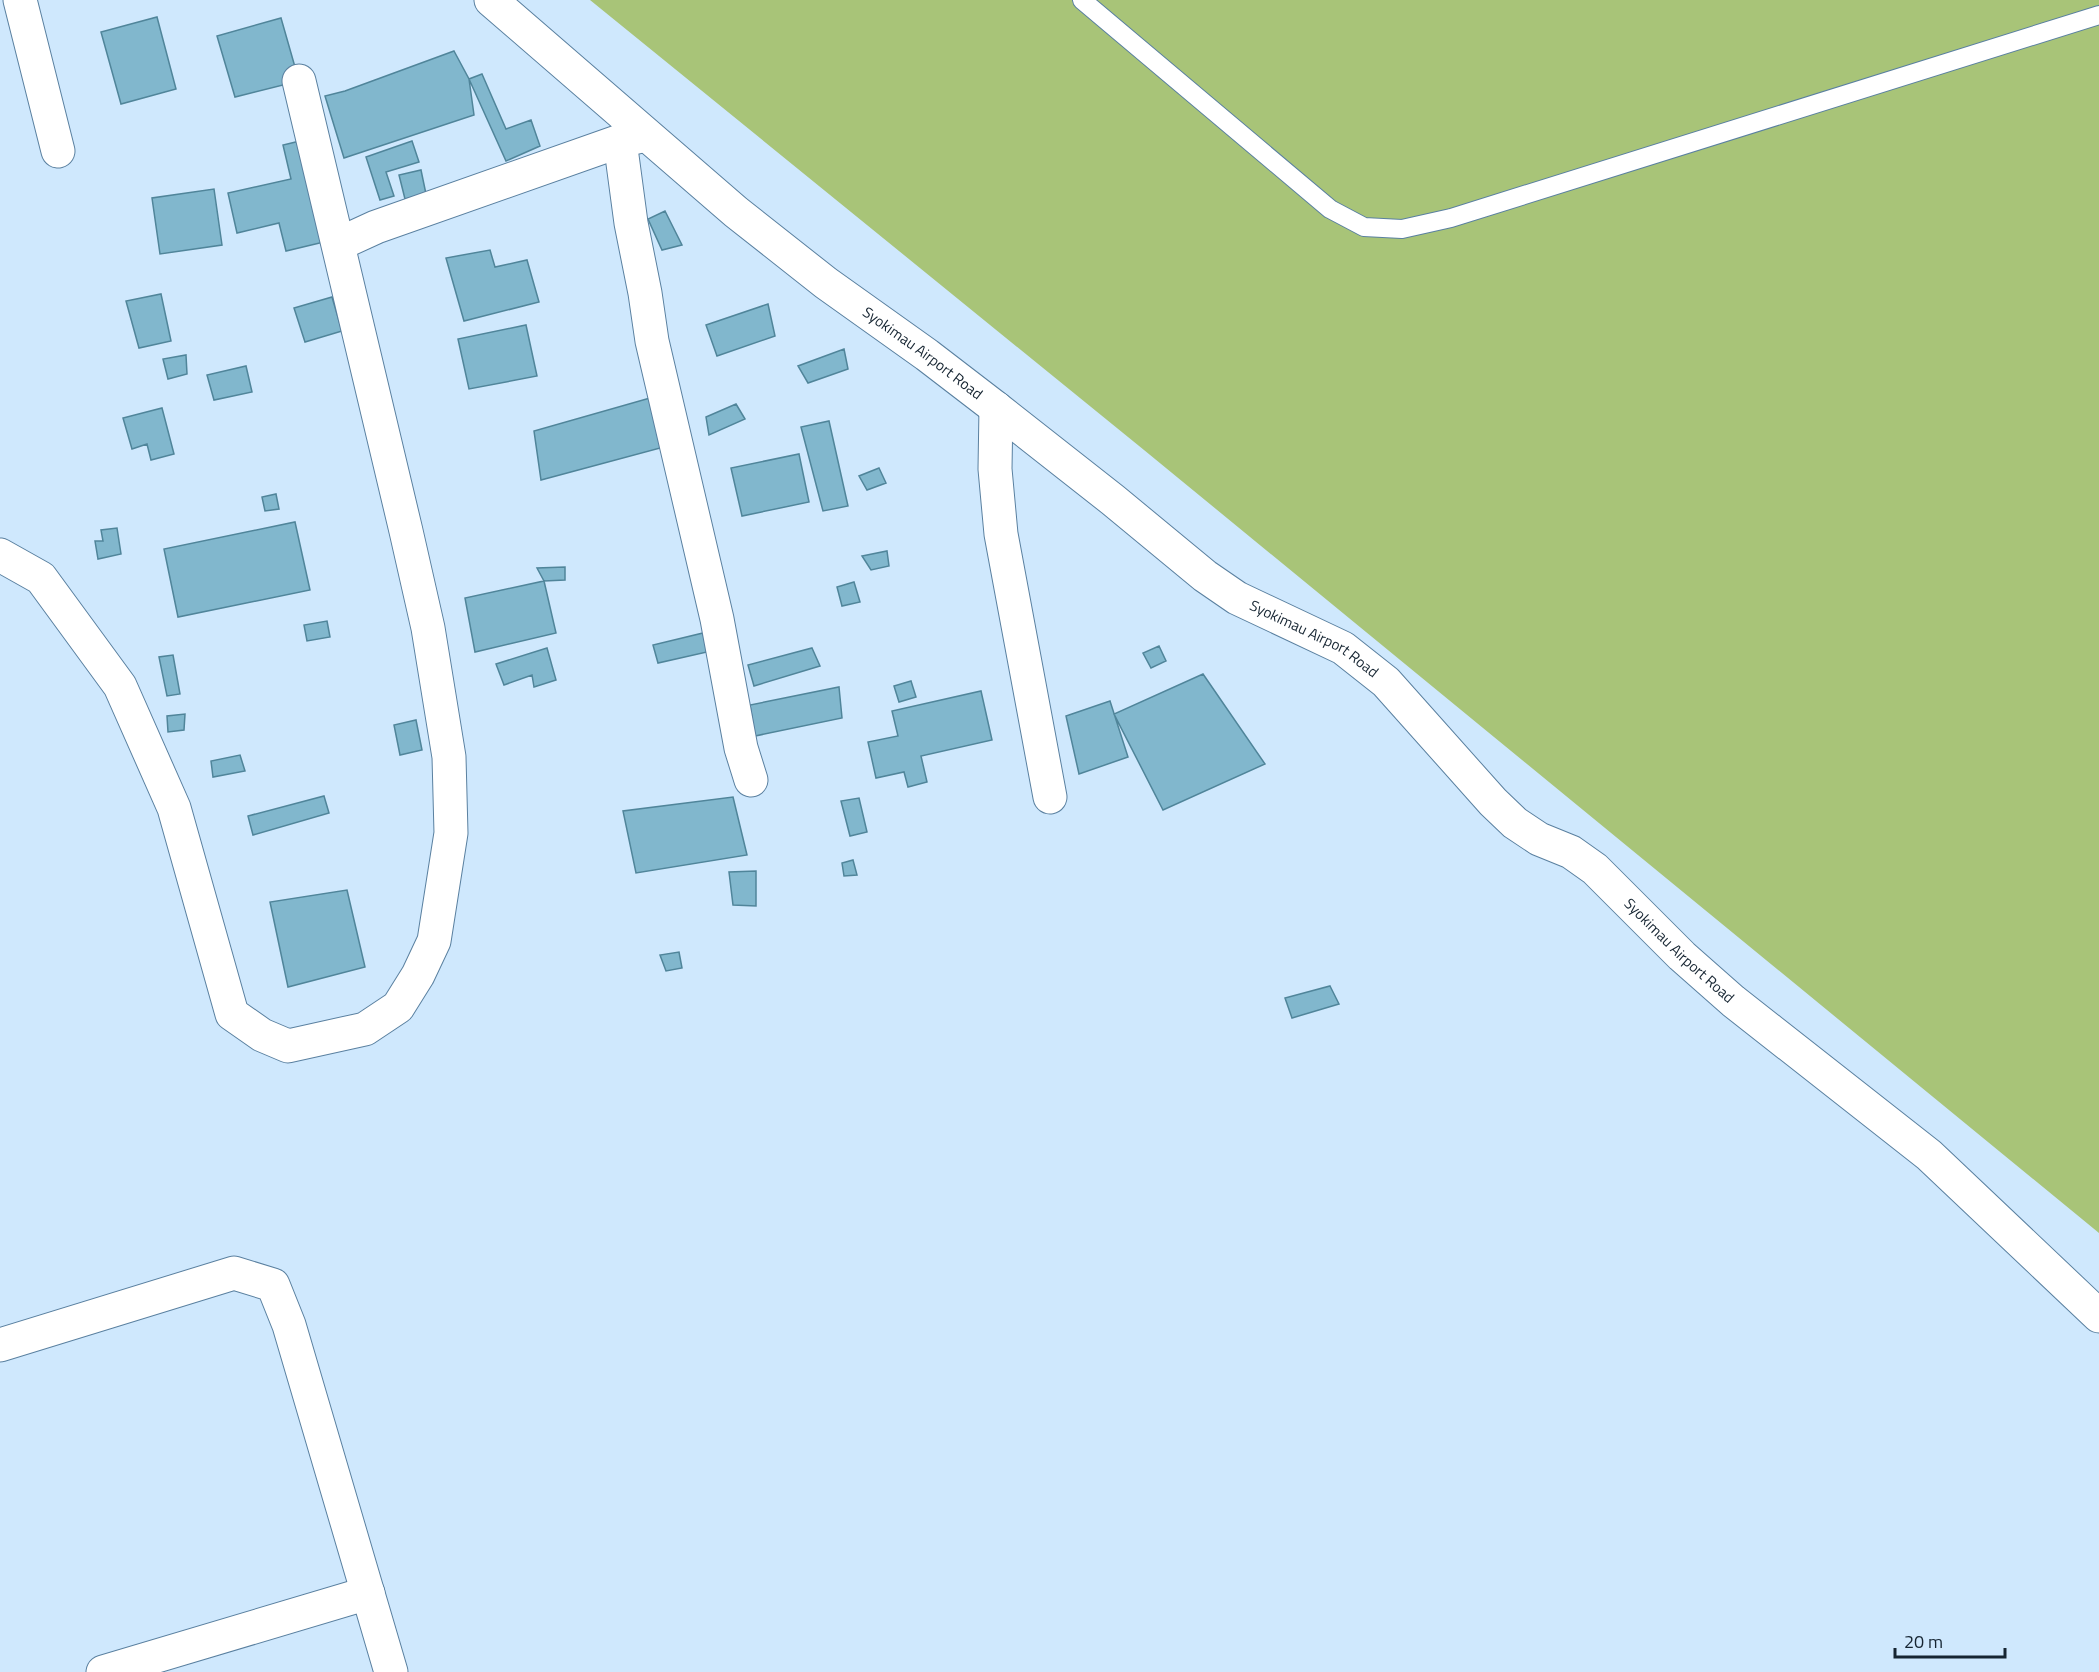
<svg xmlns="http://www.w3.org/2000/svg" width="2099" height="1672" font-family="'Titillium Web',sans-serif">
  <rect width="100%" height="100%" fill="#cfe8fd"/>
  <!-- green -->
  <path fill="#a8c478" d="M 590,0 L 2099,0 L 2099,1233 L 1144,450 Z"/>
  <!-- building -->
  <path fill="#81b7cd" stroke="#50859a" stroke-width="1.5" d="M 157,17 L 176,89 L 121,104 L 101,32 Z
    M 281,18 L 299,81 L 235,97 L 217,36 Z
    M 454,51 L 469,79 L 474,115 L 344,158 L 325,96 L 345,91 Z
    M 482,74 L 506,129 L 531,120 L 540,146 L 506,161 L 469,79 Z
    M 300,141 L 324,242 L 286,251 L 279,223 L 237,233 L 228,193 L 291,179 L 283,145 Z
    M 412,141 L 419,162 L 386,172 L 394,196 L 380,200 L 366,157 Z
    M 421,170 L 426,194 L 405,199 L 399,175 Z
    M 214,189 L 222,245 L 160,254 L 152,198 Z
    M 665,211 L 682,245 L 662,250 L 648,219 Z
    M 490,250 L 495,267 L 527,260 L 539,302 L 464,321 L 446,258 Z
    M 161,294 L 171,341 L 139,348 L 126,301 Z
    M 332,297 L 342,331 L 305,342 L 294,308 Z
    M 768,304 L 775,336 L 717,356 L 706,325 Z
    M 526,325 L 537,376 L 469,389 L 458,339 Z
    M 844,349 L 848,369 L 808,383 L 798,366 Z
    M 186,355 L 187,374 L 168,379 L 163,359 Z
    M 246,366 L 252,392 L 214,400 L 207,375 Z
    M 664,394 L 664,447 L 541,480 L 534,431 Z
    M 736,404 L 745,419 L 709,435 L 706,417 Z
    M 162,408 L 174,454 L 151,460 L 147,444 L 132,449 L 123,418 Z
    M 829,421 L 848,506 L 823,511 L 801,427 Z
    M 799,454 L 809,502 L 742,516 L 731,468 Z
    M 879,468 L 886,483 L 867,490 L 859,476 Z
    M 276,494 L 279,509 L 265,511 L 262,497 Z
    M 295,522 L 310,590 L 178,617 L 164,549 Z
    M 117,528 L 121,554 L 98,559 L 95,541 L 103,541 L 101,530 Z
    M 887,551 L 889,566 L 871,570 L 862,556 Z
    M 565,567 L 565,580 L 544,581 L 537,568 Z
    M 544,581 L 556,633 L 475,652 L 465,598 Z
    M 854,582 L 860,602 L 842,606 L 837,587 Z
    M 327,621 L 330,637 L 307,641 L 304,625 Z
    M 703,633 L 707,652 L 658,663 L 653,645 Z
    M 1159,646 L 1166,661 L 1151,668 L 1143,653 Z
    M 547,648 L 556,680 L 534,687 L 532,675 L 504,685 L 496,664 Z
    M 812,648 L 820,666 L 754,686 L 748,665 Z
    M 173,655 L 180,694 L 167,696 L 159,657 Z
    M 1203,674 L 1265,764 L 1163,810 L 1114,714 Z
    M 911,681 L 916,697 L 899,702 L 894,686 Z
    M 839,687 L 842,718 L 755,736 L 750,705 Z
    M 981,691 L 992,740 L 921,756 L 927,782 L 908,787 L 904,772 L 876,778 L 868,742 L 898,736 L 892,711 Z
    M 1110,701 L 1128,757 L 1079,774 L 1066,716 Z
    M 185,714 L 184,730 L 168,732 L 167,716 Z
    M 416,720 L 422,750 L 400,755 L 394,725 Z
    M 240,755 L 245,771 L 213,777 L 211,761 Z
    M 324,796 L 329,813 L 253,835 L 248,816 Z
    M 733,797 L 747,855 L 636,873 L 623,811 Z
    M 859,798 L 867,832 L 850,836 L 841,801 Z
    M 853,860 L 857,875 L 844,876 L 842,863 Z
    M 756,871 L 756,906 L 733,905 L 729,872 Z
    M 347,890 L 365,967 L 288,987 L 270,902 Z
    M 679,952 L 682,968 L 666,971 L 660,955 Z
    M 1330,986 L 1339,1004 L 1292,1018 L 1285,998 Z"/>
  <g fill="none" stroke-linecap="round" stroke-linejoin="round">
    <!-- service casing -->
    <g stroke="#5a80a0" stroke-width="20">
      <path id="service" d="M 1082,0 L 1330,209 L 1364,227 L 1402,229 L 1451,218 L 2099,15"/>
    </g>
    <!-- minor casing -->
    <g stroke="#5a80a0" stroke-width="35">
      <g id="minor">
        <path d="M 20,0 L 58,151"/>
        <path id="s1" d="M 491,0 L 736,212 L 826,283 L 927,355 L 996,408 L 1113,500 L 1205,576 L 1237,598 L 1343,648 L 1386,682 L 1493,802 L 1515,823 L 1539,839 L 1571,852 L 1595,869 L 1682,956 L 1733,1001 L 1929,1155 L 2099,1316"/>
        <path d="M 620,141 L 631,223 L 645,293 L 652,341 L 717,619 L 741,748 L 751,780"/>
        <path d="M 339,244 L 376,227 L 620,141 L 642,136"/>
        <path d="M 996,408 L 995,469 L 1001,534 L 1050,797"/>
        <path d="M 0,555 L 41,578 L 120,686 L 174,808 L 232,1014 L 262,1035 L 288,1046 L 365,1029 L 398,1007 L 418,975 L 434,941 L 451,833 L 449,757 L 428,628 L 406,531 L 299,81"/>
        <path d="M 0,1345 L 234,1273 L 273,1285 L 289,1325 L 391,1672"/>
        <path d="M 103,1672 L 368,1593"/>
      </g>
    </g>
    <!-- service -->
    <use href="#service" stroke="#fff" stroke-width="18"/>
    <!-- minor -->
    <use href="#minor" stroke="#fff" stroke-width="33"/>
  </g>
  <g text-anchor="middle" stroke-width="6" stroke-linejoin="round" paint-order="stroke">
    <!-- street labels -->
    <g font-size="15" fill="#162532" stroke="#cfe8fd">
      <text dy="5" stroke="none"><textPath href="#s1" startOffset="558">Syokimau Airport Road</textPath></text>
      <text dy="5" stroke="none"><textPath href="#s1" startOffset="1044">Syokimau Airport Road</textPath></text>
      <text dy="5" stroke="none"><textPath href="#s1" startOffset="1530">Syokimau Airport Road</textPath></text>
    </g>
  </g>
  <!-- scale -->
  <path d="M1895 1648v9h110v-9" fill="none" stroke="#162532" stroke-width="3"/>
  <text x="1904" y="1648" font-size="18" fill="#162532" stroke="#cfe8fd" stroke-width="4.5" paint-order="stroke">20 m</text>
</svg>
